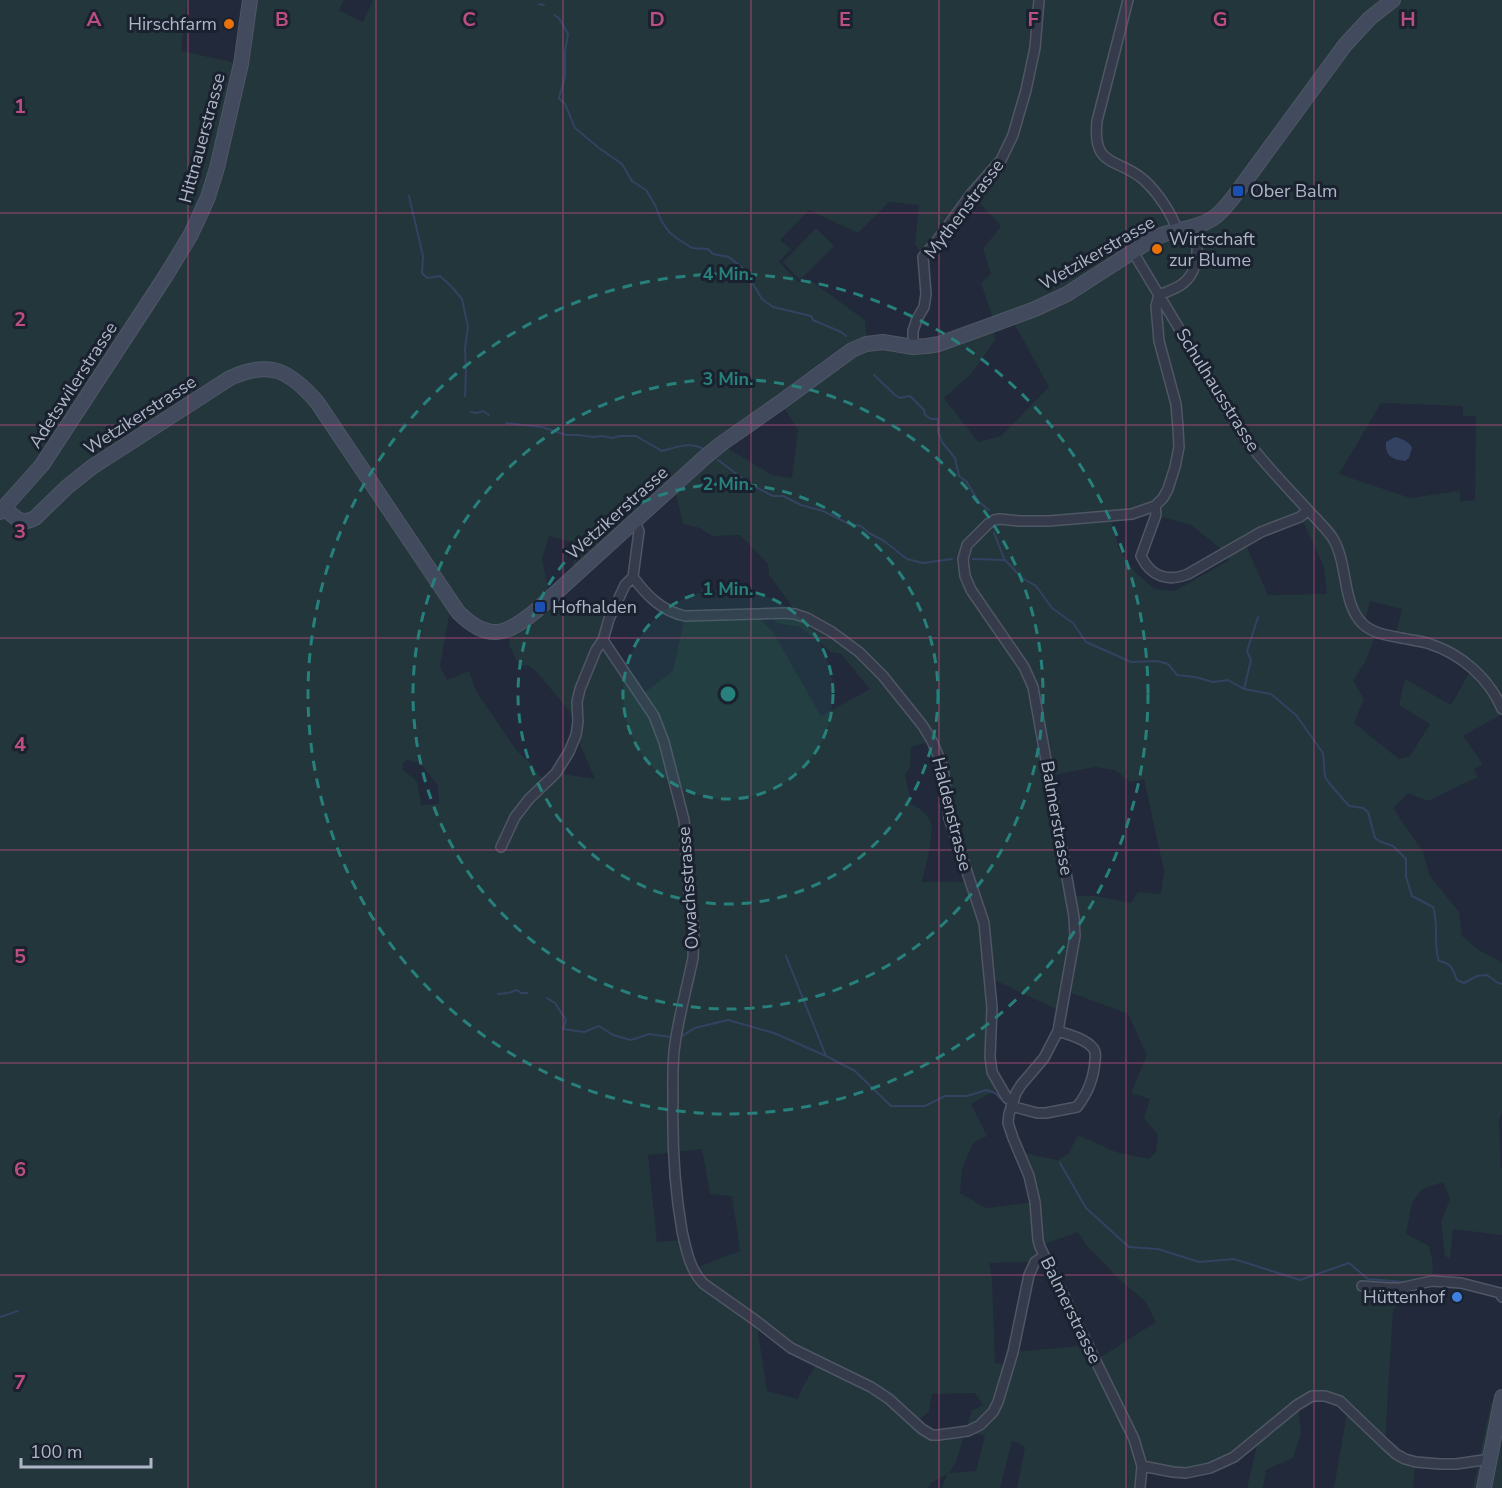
<svg xmlns="http://www.w3.org/2000/svg" width="1502" height="1488" font-family="'Nunito Sans',sans-serif">
  <rect width="100%" height="100%" fill="#21293a"/>
  <!-- green -->
  <path fill="#23363b" fill-rule="evenodd" d="M 0,0 L 187,0 L 181,51 L 241,64 L 250,0 L 344,0 L 339,10 L 363,22 L 373,0 L 1502,0 L 1502,714 L 1463,736 L 1483,764 L 1474,769 L 1478,777 L 1428,801 L 1408,793 L 1393,808 L 1423,852 L 1430,876 L 1459,912 L 1462,936 L 1480,951 L 1496,959 L 1502,963 L 1502,1112 L 1499,1121 L 1501,1168 L 1502,1168 L 1502,1235 L 1453,1229 L 1450,1259 L 1445,1256 L 1441,1222 L 1450,1199 L 1443,1182 L 1422,1189 L 1412,1203 L 1406,1234 L 1429,1246 L 1433,1264 L 1432,1281 L 1400,1288 L 1401,1301 L 1393,1310 L 1385,1444 L 1416,1462 L 1413,1488 L 1334,1488 L 1348,1408 L 1325,1396 L 1298,1405 L 1301,1433 L 1293,1458 L 1266,1470 L 1263,1488 L 1247,1488 L 1259,1437 L 1234,1457 L 1186,1473 L 1142,1466 L 1140,1488 L 1017,1488 L 1025,1447 L 1012,1441 L 1000,1488 L 942,1488 L 947,1474 L 931,1483 L 928,1488 L 0,1488 ZM 971,194 L 1001,226 L 983,249 L 991,274 L 981,283 L 995,324 L 1011,318 L 1049,387 L 1001,436 L 978,442 L 944,398 L 971,374 L 995,340 L 994,324 L 913,347 L 867,344 L 865,320 L 810,280 L 798,282 L 779,262 L 791,249 L 780,240 L 809,210 L 858,233 L 889,202 L 919,205 L 915,244 L 923,257 ZM 781,403 L 798,430 L 792,478 L 772,475 L 721,444 ZM 1381,403 L 1463,406 L 1463,416 L 1476,416 L 1475,500 L 1460,501 L 1460,491 L 1410,498 L 1339,474 ZM 674,486 L 683,524 L 700,528 L 712,536 L 740,535 L 768,564 L 769,575 L 790,603 L 795,614 L 773,613 L 773,618 L 776,623 L 800,627 L 831,652 L 841,654 L 870,689 L 821,716 L 773,632 L 759,618 L 685,616 L 673,671 L 640,696 L 603,640 L 609,619 C 596,613 581,604 566,605 C 558,605 550,610 542,611 L 550,598 L 542,559 L 549,536 L 578,544 L 570,580 ZM 1155,507 L 1156,515 L 1191,525 L 1225,552 L 1229,560 L 1175,591 L 1155,589 L 1134,571 L 1119,549 L 1110,516 ZM 1301,517 L 1324,567 L 1327,594 L 1268,595 L 1244,541 ZM 1370,601 L 1402,609 L 1395,637 L 1456,656 L 1472,668 L 1451,705 L 1405,679 L 1399,705 L 1430,724 L 1410,756 L 1399,759 L 1354,723 L 1364,699 L 1353,680 L 1365,662 L 1377,633 L 1364,625 ZM 451,604 L 488,632 L 511,629 L 509,645 L 520,667 L 527,665 L 537,672 L 578,722 L 576,735 L 595,779 L 556,773 L 546,783 L 530,763 L 517,751 L 476,691 L 469,671 L 447,680 L 440,666 ZM 932,741 L 943,767 L 949,818 L 969,882 L 922,882 C 925,869 934,835 931,823 C 928,813 919,808 911,804 L 905,774 L 910,768 L 911,747 ZM 408,760 L 420,763 L 438,785 L 439,804 L 421,805 L 417,781 L 403,770 L 403,763 ZM 1095,767 L 1114,770 L 1131,782 L 1144,779 L 1164,871 L 1161,894 L 1138,892 L 1131,903 L 1096,896 L 1070,896 L 1049,776 ZM 990,978 L 1062,1012 L 1066,991 L 1128,1014 L 1147,1055 L 1131,1093 L 1150,1099 L 1144,1118 L 1158,1135 L 1156,1152 L 1149,1159 L 1116,1152 L 1078,1135 L 1068,1154 L 1057,1160 L 1019,1152 L 1035,1202 L 986,1208 L 960,1193 L 962,1169 L 973,1143 L 987,1136 L 971,1104 L 1001,1087 L 990,1057 ZM 702,1149 L 710,1194 L 732,1196 L 740,1251 L 693,1269 L 684,1240 L 657,1242 L 648,1155 ZM 1078,1232 L 1086,1245 L 1101,1260 L 1122,1282 L 1145,1301 L 1156,1322 L 1096,1360 L 1087,1342 L 1079,1346 L 1013,1352 L 1009,1364 L 995,1363 L 992,1279 L 989,1263 L 1035,1262 L 1044,1256 L 1040,1246 ZM 756,1320 L 818,1361 L 802,1388 L 798,1399 L 767,1391 ZM 975,1393 L 983,1405 L 972,1410 L 967,1426 L 969,1432 L 985,1436 L 976,1471 L 949,1473 L 956,1462 L 963,1439 L 957,1434 L 932,1435 L 915,1423 L 929,1412 L 932,1394 Z
    M 816,228 L 834,246 L 800,280 L 783,262 Z
    M 1491,1402 L 1501,1402 L 1502,1488 L 1473,1488 Z"/>
  <!-- water -->
  <path fill="#344262" d="M 1395,437 C 1402,439 1409,441 1412,448 L 1409,458 L 1405,461 C 1391,459 1385,456 1386,442 Z"/>
  <g fill="none" stroke-linecap="round" stroke-linejoin="round">
    <!-- stream -->
    <path stroke="#344262" stroke-width="2" d="M 539,4 L 544,5
      M 554,15 L 559,18 L 568,34 L 565,51 L 565,77 L 559,98 L 565,104 L 575,128 L 599,148 L 622,164 L 632,181 L 646,190 L 655,205 L 661,220 L 669,232 L 678,239 L 692,248 L 708,249 L 713,254 L 729,257 L 744,269 L 762,299 L 773,307 L 811,316 L 813,320 L 841,332 L 846,336
      M 409,196 L 423,256 L 422,273 L 427,278 L 440,276 L 452,287 L 462,299 L 468,327 L 465,348 L 466,371 L 465,396
      M 874,375 L 895,395 L 900,398 L 910,396 L 924,410 L 925,415 L 931,419 L 938,419 L 938,432 L 942,442 L 955,458 L 959,476 L 966,481 L 979,502 L 989,510
      M 471,412 L 476,413 L 483,411 L 489,415
      M 506,423 L 542,427 L 566,435 L 579,435 L 593,437 L 602,436 L 612,438 L 620,436 L 636,436 L 662,451 C 679,447 688,441 706,450
      M 718,460 L 750,484 L 773,496 L 783,496 L 801,505 L 823,511 L 849,524 L 861,526 L 869,533 L 884,541 L 907,559 L 923,563 L 952,559
      M 994,533 L 1004,558
      M 973,559 L 1005,560 L 1022,578 L 1036,586 L 1052,608 L 1073,623 L 1086,642 L 1131,662 L 1157,661 L 1168,664 L 1177,675 L 1195,677 L 1213,682 L 1228,680 L 1244,689 L 1271,694 L 1296,715 L 1323,753 L 1325,777 L 1330,784 L 1349,806 L 1363,808 L 1368,812 L 1375,838 L 1379,841 L 1393,846 L 1406,859 L 1406,877 L 1412,896 L 1433,907 C 1439,924 1433,947 1439,961 C 1452,964 1452,968 1457,980 L 1464,983 L 1477,976 L 1487,975 L 1498,983 L 1502,984
      M 1244,689 L 1251,660 L 1247,651 L 1258,617
      M 786,956 L 826,1056
      M 498,994 L 508,993 L 517,990 L 521,993 L 527,993
      M 547,998 L 555,1003 L 566,1020 L 563,1029 L 584,1032 L 599,1026 L 613,1035 L 631,1040 L 649,1034 L 671,1037
      M 682,1036 L 695,1028 L 728,1020 L 774,1033 L 826,1056 L 855,1071 L 891,1106 L 925,1106 L 945,1096 L 967,1096 L 986,1090 L 995,1093 L 1001,1099
      M 1060,1163 L 1086,1208 L 1129,1247 L 1158,1249 L 1199,1262 L 1234,1259 L 1300,1280 L 1349,1263 L 1368,1279 L 1405,1282
      M 0,1317 L 18,1311"/>
    <!-- street casing -->
    <g stroke="#4f5665" stroke-width="12">
      <path id="street" d="M 1128,0 L 1097,121 C 1092,169 1118,157 1144,180 C 1158,193 1171,212 1177,230
        M 1133,252 L 1245,438 C 1264,464 1286,486 1308,510 C 1316,519 1325,527 1332,537 C 1349,563 1341,605 1364,625 C 1376,635 1393,636 1407,639 C 1415,641 1423,641 1430,644 C 1461,654 1489,678 1502,709
        M 913,347 L 913,331 L 917,319 L 924,307 L 926,294 L 923,257 L 936,242 L 971,194 L 1001,160 L 1013,135 L 1026,90 L 1035,48 L 1039,0
        M 1155,506 L 1156,515 L 1141,556 C 1151,577 1168,582 1188,574 L 1261,532 L 1300,517 L 1308,510
        M 634,521 L 639,531 L 633,577 L 625,585 L 609,619 L 603,640 L 654,716 L 664,742 L 684,820 L 689,893 L 694,929 L 693,958 C 687,987 679,1015 675,1044 C 672,1062 673,1080 673,1099 C 672,1145 674,1185 682,1231 C 686,1249 690,1271 704,1284 L 755,1320 L 791,1348 L 871,1387 L 889,1399 L 922,1429 L 932,1435 L 938,1435 L 968,1431 L 980,1425 L 993,1412 L 998,1402 L 1013,1352 L 1029,1275 L 1035,1262 L 1044,1256
        M 633,577 C 647,596 662,611 685,616 L 785,613 L 795,614 L 807,618 L 832,632 L 859,652 L 883,676 L 923,726 L 932,741 L 943,767 L 949,818 L 984,923 L 992,1008 L 990,1057 L 992,1072 L 1007,1098 L 1012,1101
        M 501,847 L 515,817 L 529,799 L 556,773 L 569,752 L 576,735 L 578,722 L 577,702 L 580,689 L 596,650 L 603,640
        M 1011,1106 L 1037,1113 L 1046,1113 L 1077,1107 C 1088,1093 1094,1078 1095,1060 C 1096,1055 1096,1051 1092,1047 C 1084,1038 1069,1035 1058,1031
        M 1362,1286 L 1388,1288 L 1400,1288 L 1432,1281 L 1461,1283 L 1500,1293 L 1502,1297
        M 1142,1466 L 1173,1472 L 1186,1473 L 1210,1468 L 1234,1457 L 1297,1405 L 1312,1396 L 1325,1396 L 1340,1401 L 1385,1444 L 1396,1454 L 1405,1459 L 1416,1462 L 1440,1464 L 1456,1464 L 1490,1459
        M 1140,1488 L 1142,1466 L 1134,1439 L 1040,1247 L 1038,1240 L 1035,1202 L 1029,1176 L 1013,1138 L 1008,1123 L 1009,1114 L 1016,1093 L 1021,1085 L 1044,1058 L 1058,1031 L 1075,936 L 1074,917 L 1033,687 L 1024,667 L 971,590 L 965,576 L 963,559 L 967,545 L 988,524 L 994,520 L 1000,519 L 1019,521 L 1049,521 L 1132,514 L 1155,506 L 1163,498 L 1168,489 L 1175,467 L 1179,447 L 1178,428 L 1176,404 L 1159,341 L 1156,306 L 1159,295 C 1166,292 1175,289 1181,285 C 1200,272 1199,245 1194,226"/>
    </g>
    <!-- secondary casing -->
    <g stroke="#4f5665" stroke-width="16">
      <path id="secondary" d="M 5,508 C 14,517 21,526 35,518 L 67,487 L 92,467 L 230,378 C 270,360 289,370 317,402 L 458,612 C 489,643 507,635 538,609 L 704,458 L 721,444 L 781,402 L 852,350 L 866,344 L 883,342 L 913,347 L 927,346 L 939,344 L 994,324 L 1035,309 L 1067,294 L 1154,238 C 1172,229 1195,230 1212,219 C 1223,212 1230,201 1238,191 L 1345,45 L 1370,18 L 1393,0
        M 0,512 L 42,465 L 165,277 L 190,236 L 199,217 L 208,197 L 217,168 L 241,64 L 250,0
        M 1484,1488 L 1502,1397"/>
    </g>
    <!-- street -->
    <use href="#street" stroke="#353b4b" stroke-width="9"/>
    <!-- secondary -->
    <use href="#secondary" stroke="#424a5e" stroke-width="14"/>
  </g>
  <!-- grid -->
  <path fill="none" stroke="#bb4f81" stroke-width="1.5" stroke-opacity="0.55" d="M 188,0 L 188,1488M 376,0 L 376,1488M 563,0 L 563,1488M 751,0 L 751,1488M 939,0 L 939,1488M 1126,0 L 1126,1488M 1314,0 L 1314,1488M 0,213 L 1502,213M 0,425 L 1502,425M 0,638 L 1502,638M 0,850 L 1502,850M 0,1063 L 1502,1063M 0,1275 L 1502,1275"/>
  <!-- distance rings -->
  <circle cx="728" cy="694" r="105" fill="#27807b" fill-opacity=".12"/>
  <g fill="none" stroke="#27807b" stroke-width="3" stroke-dasharray="10 8">
    <circle cx="728" cy="694" r="105"/>
    <circle cx="728" cy="694" r="210"/>
    <circle cx="728" cy="694" r="315"/>
    <circle cx="728" cy="694" r="420"/>
  </g>
  <!-- markers -->
  <g fill="#e8710a" stroke="#1a212f" stroke-width="2">
    <circle cx="229" cy="24" r="6"/>
    <circle cx="1157" cy="249" r="6"/>
  </g>
  <g fill="#1a4fb4" stroke="#1a212f" stroke-width="2">
    <rect x="1232" y="185" width="12" height="12" rx="3"/>
    <rect x="534" y="601" width="12" height="12" rx="3"/>
  </g>
  <circle fill="#3f7fe0" stroke="#1a212f" stroke-width="2" cx="1457" cy="1297" r="6"/>
  <g text-anchor="middle" stroke-width="6" stroke-linejoin="round" paint-order="stroke">
    <!-- poi labels -->
    <g font-size="18" fill="#afb6c7" stroke="#1a212f" text-anchor="start">
      <text x="217" y="30" text-anchor="end">Hirschfarm</text>
      <text x="1250" y="197">Ober Balm</text>
      <text x="1169" y="245">Wirtschaft<tspan x="1169" dy="21">zur Blume</tspan></text>
      <text x="552" y="613">Hofhalden</text>
      <text x="1445" y="1303" text-anchor="end">Hüttenhof</text>
    </g>
    <!-- street labels -->
    <g font-size="18" fill="#afb6c7" stroke="#1a212f">
      <text transform="translate(202 138) rotate(-75)" y="6">Hittnauerstrasse</text>
      <text transform="translate(964 209) rotate(-53)" y="6">Mythenstrasse</text>
      <text transform="translate(1097 253) rotate(-30)" y="6">Wetzikerstrasse</text>
      <text transform="translate(73 385) rotate(-57)" y="6">Adetswilerstrasse</text>
      <text transform="translate(1218 390) rotate(58)" y="6">Schulhausstrasse</text>
      <text transform="translate(140 415) rotate(-33)" y="6">Wetzikerstrasse</text>
      <text transform="translate(617 513) rotate(-42)" y="6">Wetzikerstrasse</text>
      <text transform="translate(952 814) rotate(76)" y="6">Haldenstrasse</text>
      <text transform="translate(1057 818) rotate(80)" y="6">Balmerstrasse</text>
      <text transform="translate(688 888) rotate(-94)" y="6">Owachsstrasse</text>
      <text transform="translate(1071 1310) rotate(64)" y="6">Balmerstrasse</text>
    </g>
  </g>
  <g font-size="20" text-anchor="middle" font-weight="bold" fill="#bb4f81" stroke="#1a212f" stroke-width="6" stroke-linejoin="round" paint-order="stroke">
    <text x="94" y="26">A</text>
    <text x="282" y="26">B</text>
    <text x="469" y="26">C</text>
    <text x="657" y="26">D</text>
    <text x="845" y="26">E</text>
    <text x="1033" y="26">F</text>
    <text x="1220" y="26">G</text>
    <text x="1408" y="26">H</text>
    <text x="20" y="113">1</text>
    <text x="20" y="326">2</text>
    <text x="20" y="538">3</text>
    <text x="20" y="751">4</text>
    <text x="20" y="963">5</text>
    <text x="20" y="1176">6</text>
    <text x="20" y="1389">7</text>
  </g>
  <circle cx="728" cy="694" r="9" fill="#27807b" stroke="#1a212f" stroke-width="3"/>
  <g font-size="18" text-anchor="middle" font-weight="bold" fill="#27807b" stroke="#1a212f" stroke-width="6" stroke-linejoin="round" paint-order="stroke">
    <text x="728" y="280">4 Min.</text>
    <text x="728" y="385">3 Min.</text>
    <text x="728" y="490">2 Min.</text>
    <text x="728" y="595">1 Min.</text>
  </g>
  <!-- scale -->
  <path d="M21 1458v9h130v-9" fill="none" stroke="#afb6c7" stroke-width="3"/>
  <text x="30" y="1458" font-size="18" fill="#afb6c7" stroke="#1a212f" stroke-width="4.5" paint-order="stroke">100 m</text>
</svg>
